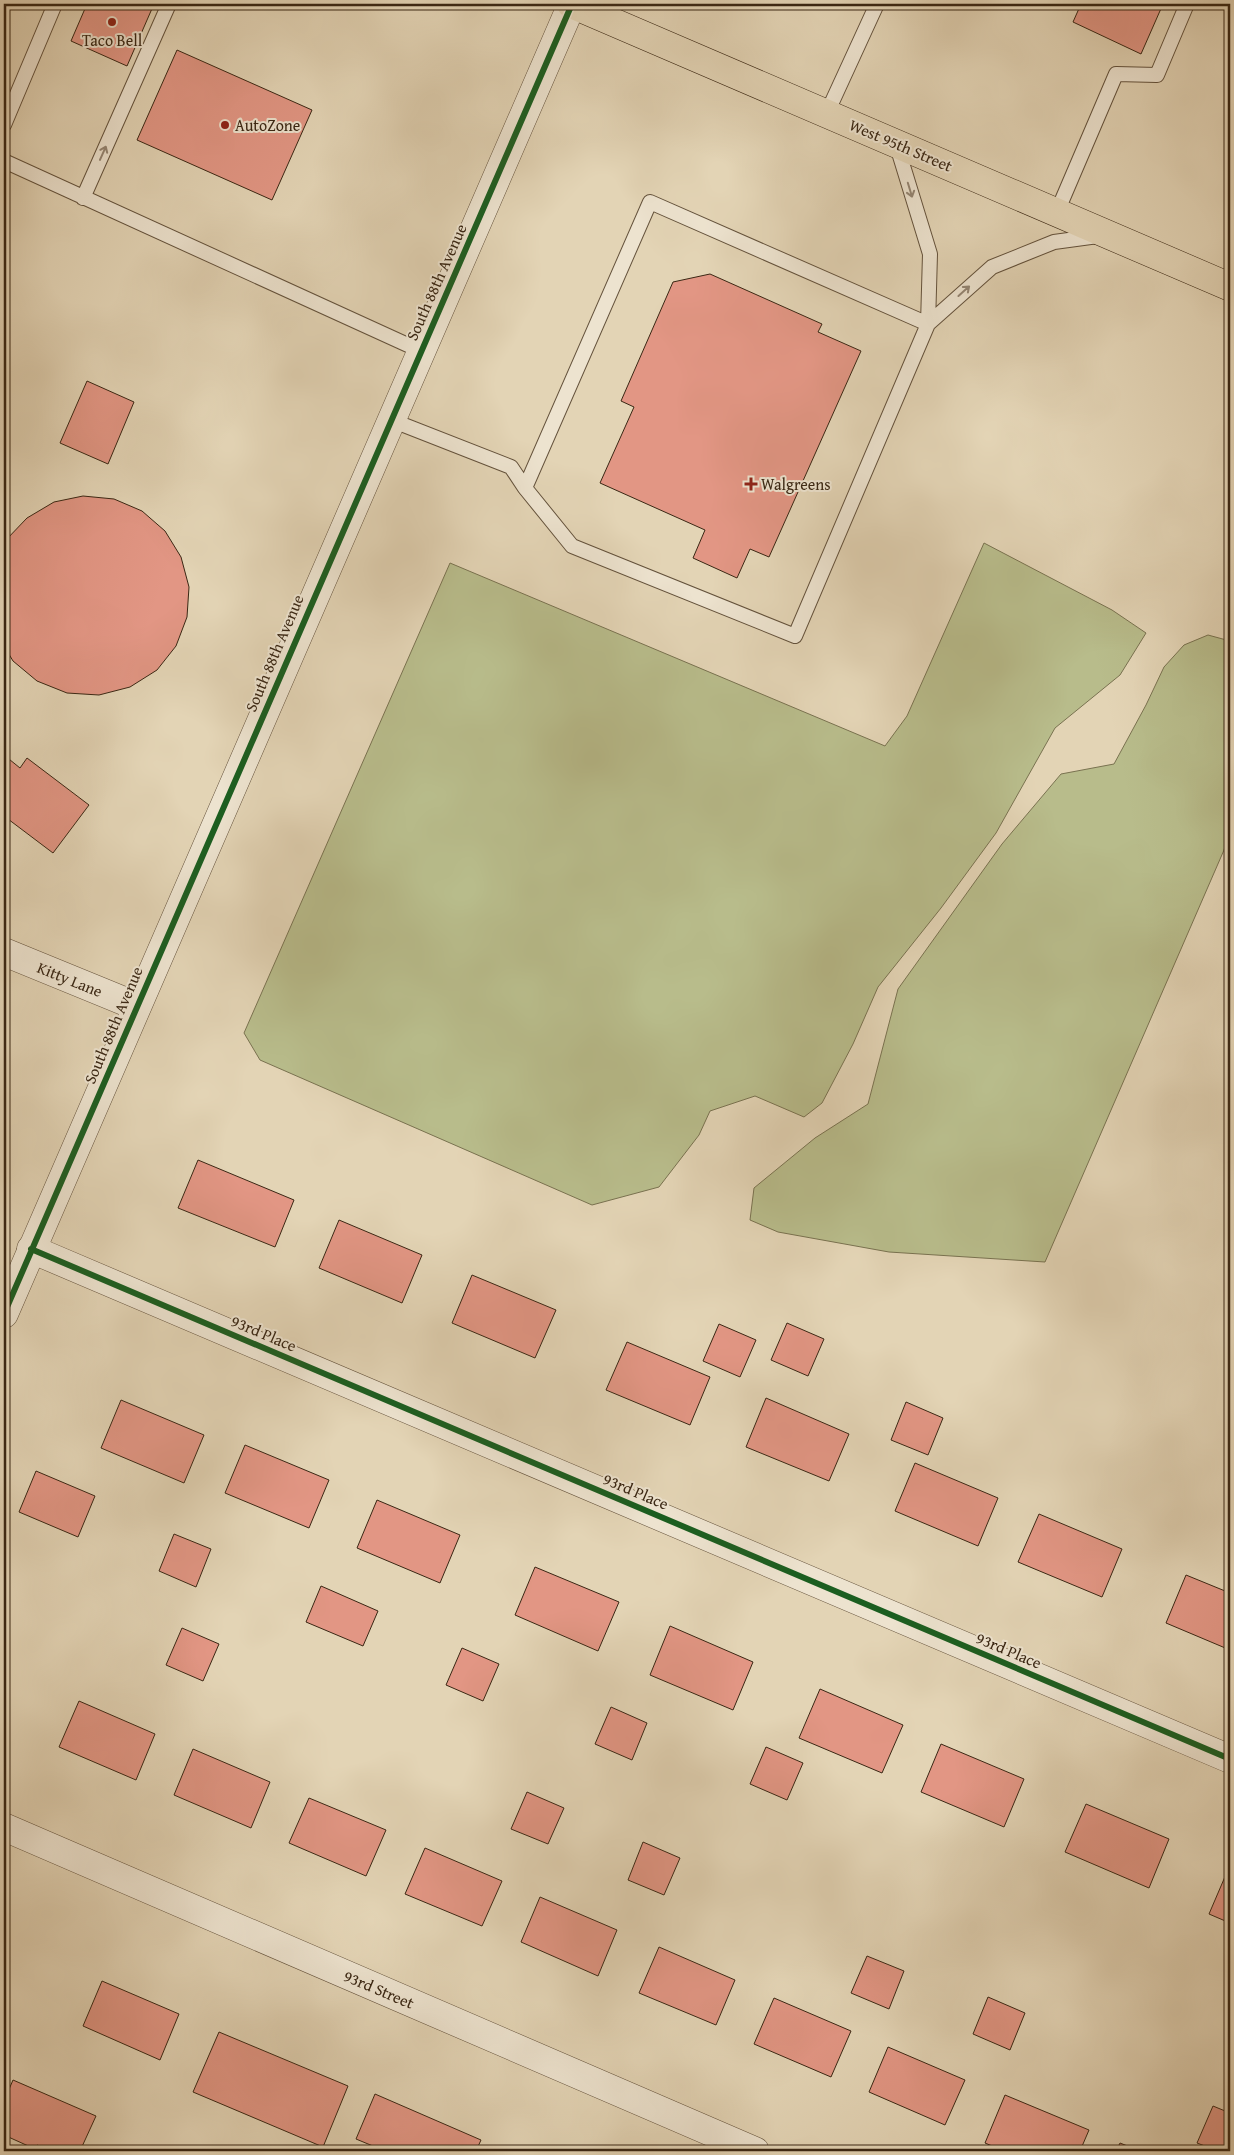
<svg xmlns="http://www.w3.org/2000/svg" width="1234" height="2155" font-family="'Gentium Book Plus',serif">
  <rect width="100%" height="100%" fill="#e3d4b5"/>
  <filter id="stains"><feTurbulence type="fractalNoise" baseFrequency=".004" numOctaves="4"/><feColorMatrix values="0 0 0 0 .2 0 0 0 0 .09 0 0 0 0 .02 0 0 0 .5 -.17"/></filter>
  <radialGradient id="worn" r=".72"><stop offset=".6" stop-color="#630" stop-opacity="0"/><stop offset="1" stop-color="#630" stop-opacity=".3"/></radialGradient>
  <!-- green -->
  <path fill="#b8bc8b" stroke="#797250" d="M 984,543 L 1112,610 L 1146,633 L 1120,675 L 1055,728 L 996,833 L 941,908 L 878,987 L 853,1044 L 822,1103 L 804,1117 L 755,1096 L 710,1111 L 699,1135 L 659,1187 L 592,1205 L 260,1060 L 244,1033 L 450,563 L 885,746 L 907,716 Z
    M 1208,635 L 1230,641 L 1230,830 L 1224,850 L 1045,1262 L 889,1252 L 778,1232 L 750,1220 L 754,1188 L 815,1138 L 868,1104 L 898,989 L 1002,844 L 1061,774 L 1114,764 L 1146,705 L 1164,667 L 1184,645 Z"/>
  <!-- building -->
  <path fill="#e29684" stroke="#3a2714" d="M 87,4 L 154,4 L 127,66 L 71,41 Z
    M 1081,4 L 1163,4 L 1141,54 L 1073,22 Z
    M 177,50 L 312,110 L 272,200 L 137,140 Z
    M 710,274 L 822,324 L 818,332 L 861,351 L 769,557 L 750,549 L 737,578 L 693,558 L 705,530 L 600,483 L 634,407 L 621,401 L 673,282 Z
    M 87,381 L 134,402 L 108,464 L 60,443 Z
    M 83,496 L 114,499 L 142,511 L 165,531 L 181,557 L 189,587 L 187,617 L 176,646 L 157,670 L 130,687 L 99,695 L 67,693 L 37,681 L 13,661 L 4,646 L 4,545 L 5,541 L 27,518 L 54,502 Z
    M 4,755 L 20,768 L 27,758 L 89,805 L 53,853 L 4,816 Z
    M 198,1160 L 294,1200 L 275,1247 L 178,1208 Z
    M 339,1220 L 422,1255 L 402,1303 L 319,1268 Z
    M 472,1275 L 556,1310 L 535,1358 L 452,1323 Z
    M 787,1323 L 824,1339 L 808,1376 L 771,1360 Z
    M 719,1324 L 756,1340 L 740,1377 L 703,1361 Z
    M 627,1342 L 710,1377 L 690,1425 L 606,1390 Z
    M 766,1398 L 849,1434 L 829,1481 L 746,1447 Z
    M 121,1400 L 204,1435 L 184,1483 L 101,1448 Z
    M 906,1402 L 943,1418 L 928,1455 L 891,1440 Z
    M 245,1445 L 329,1480 L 309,1528 L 225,1493 Z
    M 915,1463 L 998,1498 L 978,1546 L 895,1511 Z
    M 36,1471 L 95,1496 L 78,1537 L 19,1512 Z
    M 377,1500 L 460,1535 L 440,1583 L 357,1548 Z
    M 1039,1514 L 1122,1549 L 1102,1597 L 1018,1562 Z
    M 174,1534 L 211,1549 L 196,1587 L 159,1571 Z
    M 535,1567 L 619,1602 L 598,1651 L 515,1615 Z
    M 1186,1575 L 1230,1593 L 1230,1650 L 1166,1623 Z
    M 321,1586 L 378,1611 L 363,1646 L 306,1622 Z
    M 670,1626 L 753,1662 L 733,1710 L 650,1675 Z
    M 182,1628 L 219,1644 L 203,1681 L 166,1665 Z
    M 462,1648 L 499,1664 L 483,1701 L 446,1685 Z
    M 820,1689 L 903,1725 L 882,1773 L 799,1738 Z
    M 79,1701 L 155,1734 L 136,1780 L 59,1747 Z
    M 611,1707 L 647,1723 L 632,1760 L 595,1744 Z
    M 941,1744 L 1024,1779 L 1004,1827 L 921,1792 Z
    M 766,1747 L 803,1763 L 787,1800 L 750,1784 Z
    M 193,1749 L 270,1782 L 251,1828 L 174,1795 Z
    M 527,1792 L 564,1808 L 548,1844 L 511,1829 Z
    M 309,1798 L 386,1830 L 366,1876 L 289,1843 Z
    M 1086,1804 L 1169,1839 L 1149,1888 L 1065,1852 Z
    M 643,1842 L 680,1858 L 664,1895 L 628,1880 Z
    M 425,1848 L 502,1881 L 482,1926 L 405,1894 Z
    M 1230,1865 L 1230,1923 L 1209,1914 Z
    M 540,1897 L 617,1930 L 598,1976 L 521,1942 Z
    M 659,1947 L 735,1980 L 716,2025 L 639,1993 Z
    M 867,1956 L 904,1971 L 889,2009 L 851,1993 Z
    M 102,1981 L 179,2014 L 160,2060 L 83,2026 Z
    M 988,1997 L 1025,2013 L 1010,2050 L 973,2034 Z
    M 774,1998 L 851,2031 L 831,2077 L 754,2044 Z
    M 219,2032 L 348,2086 L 323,2147 L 193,2092 Z
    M 888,2047 L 965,2080 L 945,2125 L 869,2092 Z
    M 13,2080 L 96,2116 L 80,2151 L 51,2151 L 37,2145 L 35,2149 L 4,2135 L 4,2101 Z
    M 375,2094 L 481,2140 L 476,2151 L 385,2151 L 356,2139 Z
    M 1005,2095 L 1089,2130 L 1080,2151 L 1004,2151 L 985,2143 Z
    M 1213,2106 L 1230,2113 L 1230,2151 L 1218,2151 L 1197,2143 Z
    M 1120,2143 L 1140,2151 L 1116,2151 Z"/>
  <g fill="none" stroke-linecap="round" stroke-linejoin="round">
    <!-- service casing -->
    <g stroke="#64523c" stroke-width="16">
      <path id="service" d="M 827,113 L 877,4
        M 4,125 L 55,4
        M 4,161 L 421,351
        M 83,198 L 169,4
        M 1057,212 L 1116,74 L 1157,75 L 1187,4
        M 928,324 L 992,267 L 1054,242 L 1098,236
        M 391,420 L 511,467 L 525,488 L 572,546 L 795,636 L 928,324 L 930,254 L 896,143
        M 525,488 L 650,202 L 928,324"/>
    </g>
    <!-- minor casing -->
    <g stroke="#64523c" stroke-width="29">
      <path id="minor" d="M 4,952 L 136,1006
        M 31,1249 L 1230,1759
        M 4,1827 L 755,2151"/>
    </g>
    <!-- tertiary casing -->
    <g stroke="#64523c" stroke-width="29">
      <path id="tertiary" d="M 4,1314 L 572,4"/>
    </g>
    <!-- primary casing -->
    <g stroke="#3a2714" stroke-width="29">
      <path id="primary" d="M 571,4 L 1230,287"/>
    </g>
    <!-- service -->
    <use href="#service" stroke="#ede3cf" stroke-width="14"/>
    <!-- minor -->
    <use href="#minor" stroke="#ede3cf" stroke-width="28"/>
    <!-- tertiary -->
    <use href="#tertiary" stroke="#ede3cf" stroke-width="28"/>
    <!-- primary -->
    <use href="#primary" stroke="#e3d4b5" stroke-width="28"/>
    <!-- cycleway casing -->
    <g stroke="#ede3cf" stroke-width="9">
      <path id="cycleway" d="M 31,1249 L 1230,1759
        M 4,1314 L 572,4"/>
    </g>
    <!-- cycleway -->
    <use href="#cycleway" stroke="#1b5e20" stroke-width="6"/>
  </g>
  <!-- one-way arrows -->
  <defs><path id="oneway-shaft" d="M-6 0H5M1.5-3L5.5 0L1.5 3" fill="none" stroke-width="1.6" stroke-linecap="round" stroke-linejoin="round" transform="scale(1.25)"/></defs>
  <g stroke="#948572">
    <use href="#oneway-shaft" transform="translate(103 153) rotate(-66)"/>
    <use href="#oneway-shaft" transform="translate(910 190) rotate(73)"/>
    <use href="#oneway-shaft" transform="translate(964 291) rotate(-42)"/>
  </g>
  <!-- markers -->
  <g fill="#8f2418" stroke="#ede3cf" stroke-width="2">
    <circle cx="112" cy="22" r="5"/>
    <circle cx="225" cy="125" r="5"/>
    <path d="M748.5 476.5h5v5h5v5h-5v5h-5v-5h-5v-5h5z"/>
  </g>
  <g text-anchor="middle" stroke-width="4" stroke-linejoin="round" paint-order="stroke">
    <!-- poi labels -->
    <g font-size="16" fill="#3a2714" stroke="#ede3cf" text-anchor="start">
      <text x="112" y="46" text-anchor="middle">Taco Bell</text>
      <text x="235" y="131">AutoZone</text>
      <text x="761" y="490">Walgreens</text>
    </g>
    <!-- street labels -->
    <g font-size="16" fill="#3a2714" stroke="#ede3cf">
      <text transform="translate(901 145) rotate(23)" y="6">West 95th Street</text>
      <text transform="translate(436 282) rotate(-66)" y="6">South 88th Avenue</text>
      <text transform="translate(274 653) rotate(-67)" y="6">South 88th Avenue</text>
      <text transform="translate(70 979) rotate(22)" y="6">Kitty Lane</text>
      <text transform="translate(113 1025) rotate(-67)" y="6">South 88th Avenue</text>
      <text transform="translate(264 1333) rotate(23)" y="6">93rd Place</text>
      <text transform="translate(636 1491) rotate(23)" y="6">93rd Place</text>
      <text transform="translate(1009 1650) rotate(23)" y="6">93rd Place</text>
      <text transform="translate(379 1989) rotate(23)" y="6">93rd Street</text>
    </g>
  </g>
  <!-- margin -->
  <rect width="1234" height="2155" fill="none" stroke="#e3d4b5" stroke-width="20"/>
  <rect x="5" y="5" width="1224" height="2145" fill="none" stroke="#3a2714" stroke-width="2.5"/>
  <rect x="10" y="10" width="1214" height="2135" fill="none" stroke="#3a2714"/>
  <rect width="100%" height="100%" filter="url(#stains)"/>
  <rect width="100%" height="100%" fill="url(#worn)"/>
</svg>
